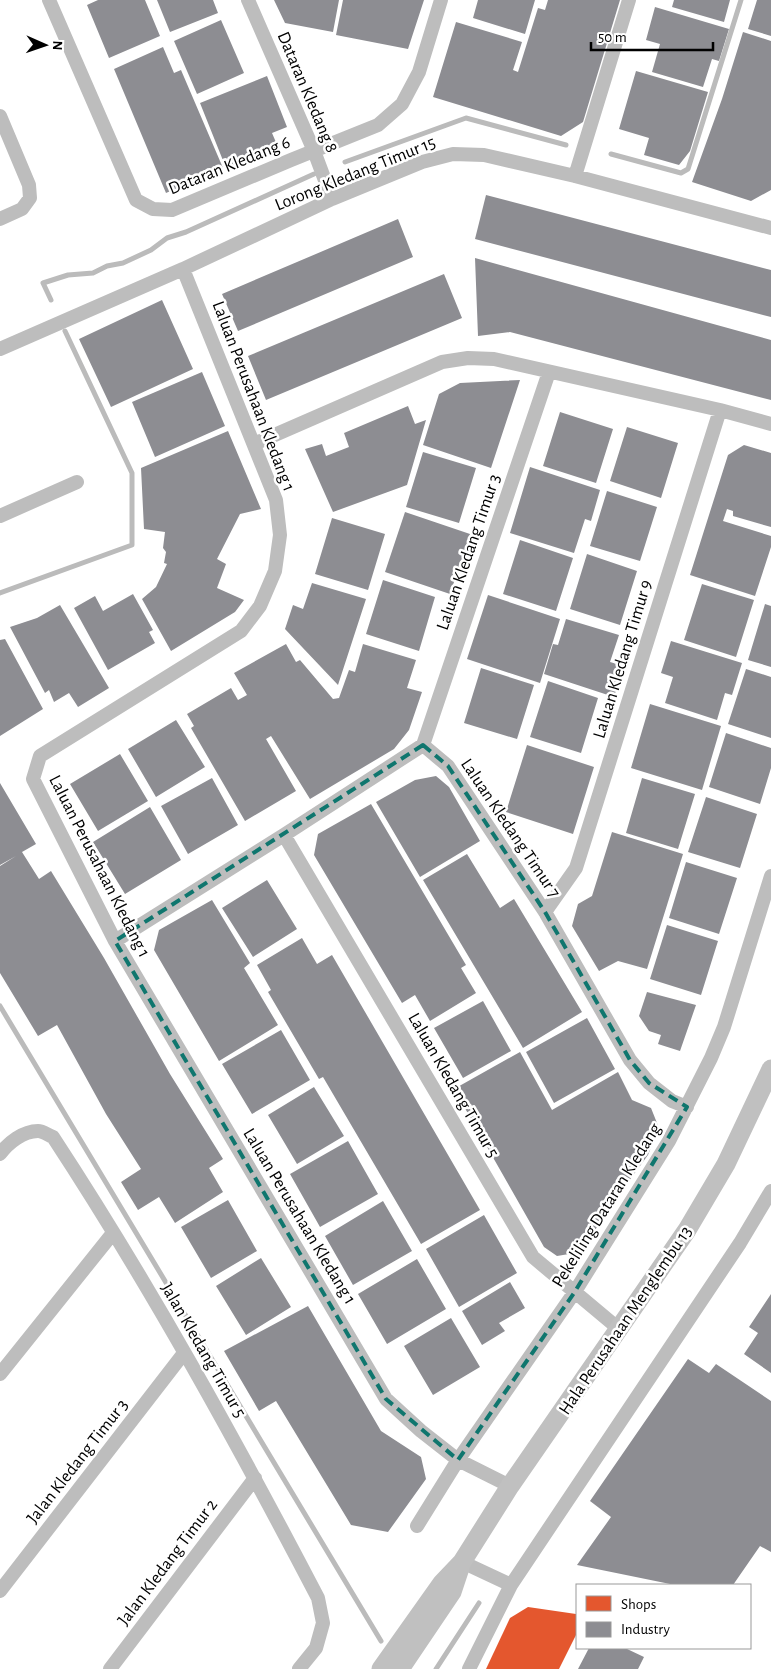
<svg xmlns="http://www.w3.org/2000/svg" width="771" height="1669" font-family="'Alegreya Sans',sans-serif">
  <rect width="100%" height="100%" fill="#fff"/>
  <!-- shops -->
  <path fill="#e4572e" d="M 528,1607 L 576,1614 L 577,1619 L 577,1633 L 559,1669 L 486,1669 L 510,1618 Z"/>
  <!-- industry -->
  <path fill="#8d8d92" d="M 98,0 L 145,0 L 160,36 L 109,58 L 87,5 Z
    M 157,0 L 213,0 L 218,13 L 170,32 Z
    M 274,0 L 339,0 L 333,32 L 285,23 Z
    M 343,0 L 424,0 L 408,49 L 336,35 Z
    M 478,0 L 535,0 L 525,34 L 473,18 Z
    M 548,0 L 620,0 L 583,122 L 561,136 L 433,97 L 456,22 L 522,42 L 513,70 L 518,72 L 538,8 L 545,10 Z
    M 674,0 L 730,0 L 724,22 L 672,7 Z
    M 757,0 L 771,0 L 771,36 L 748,29 Z
    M 655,7 L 729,29 L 719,61 L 712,59 L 703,87 L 652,72 L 660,44 L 646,40 Z
    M 221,20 L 244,73 L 197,94 L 174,41 Z
    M 743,32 L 771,41 L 771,190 L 751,201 L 692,182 L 722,99 Z
    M 163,47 L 174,73 L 181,70 L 223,168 L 166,193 L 114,69 Z
    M 636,71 L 708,92 L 690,151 L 679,165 L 644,155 L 649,138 L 619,129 Z
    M 267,76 L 287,127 L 272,133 L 278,147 L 226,168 L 200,103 Z
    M 486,195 L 771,270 L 771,317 L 475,239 Z
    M 398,219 L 413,257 L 238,331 L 222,294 Z
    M 475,258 L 771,340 L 771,400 L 510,332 L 478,336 Z
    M 444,274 L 462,318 L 266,400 L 248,356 Z
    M 162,300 L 193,369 L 111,407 L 79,339 Z
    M 202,372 L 225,426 L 155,457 L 132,402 Z
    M 520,380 L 491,468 L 423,445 L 439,394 L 460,383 Z
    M 408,406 L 415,424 L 426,420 L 407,485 L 333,512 L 305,449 L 322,444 L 326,456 L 349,447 L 344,433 Z
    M 560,412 L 613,429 L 596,483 L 543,466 Z
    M 627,427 L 678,443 L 661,498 L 610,481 Z
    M 228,431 L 261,509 L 240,514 L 217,559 L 226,564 L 217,588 L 244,600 L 235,612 L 171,651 L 142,599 L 156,587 L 167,564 L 164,563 L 166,552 L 163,548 L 165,532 L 144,529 L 141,468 Z
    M 744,445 L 771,453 L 771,527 L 733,516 L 733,511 L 727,509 L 723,521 L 771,536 L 771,547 L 755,596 L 690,575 L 728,455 Z
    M 423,452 L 476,468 L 459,523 L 406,507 Z
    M 530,467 L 600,490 L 591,521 L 585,519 L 574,553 L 510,533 Z
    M 607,491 L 657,507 L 640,561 L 590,546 Z
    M 405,512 L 470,534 L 450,594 L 385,572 Z
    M 332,518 L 385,534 L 368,590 L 315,574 Z
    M 520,540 L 573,558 L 556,611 L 503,594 Z
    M 587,554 L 637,571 L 620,625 L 570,609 Z
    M 383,580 L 435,597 L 419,651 L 366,634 Z
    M 312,583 L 366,599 L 338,685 L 285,629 L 293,605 L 303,609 Z
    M 702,584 L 754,600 L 736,657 L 684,640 Z
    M 133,594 L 153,630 L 149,632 L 155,643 L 108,670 L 74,608 L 95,596 L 103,611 Z
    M 488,595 L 560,619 L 540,683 L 467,659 Z
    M 765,604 L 771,606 L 771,667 L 748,660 Z
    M 60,605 L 109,688 L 78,707 L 69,693 L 54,702 L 49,690 L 45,693 L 10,627 L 37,618 Z
    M 566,619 L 619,635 L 610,662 L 624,666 L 614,697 L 544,674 L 553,644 L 558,645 Z
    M 5,639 L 43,709 L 0,736 L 0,640 Z
    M 671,641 L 742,663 L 732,695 L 725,693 L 717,720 L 665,703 L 673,677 L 661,673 Z
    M 286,644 L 296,662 L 300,660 L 333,699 L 339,698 L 349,670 L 355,672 L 363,644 L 416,660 L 407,688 L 422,692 L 409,730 L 394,749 L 310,799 L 271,736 L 266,739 L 296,791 L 245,821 L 191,728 L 194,726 L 187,714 L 231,688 L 238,700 L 247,695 L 234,673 Z
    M 481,668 L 534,685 L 517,739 L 464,723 Z
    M 746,669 L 771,677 L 771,738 L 728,724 Z
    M 548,681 L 598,698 L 581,753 L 530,737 Z
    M 650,704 L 721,726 L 702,790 L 631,768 Z
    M 176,720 L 205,767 L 156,797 L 128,749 Z
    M 726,733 L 771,748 L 771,768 L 760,804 L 709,787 Z
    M 527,745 L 594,767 L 573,834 L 506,812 Z
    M 120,754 L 148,801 L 98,831 L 70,784 Z
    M 436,776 L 449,787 L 480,841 L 420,877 L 376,802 L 415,780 Z
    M 212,778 L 238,825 L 188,854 L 161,806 Z
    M 642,778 L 695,794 L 678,849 L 626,833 Z
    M 0,783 L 36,844 L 22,852 L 39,879 L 51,871 L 104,958 L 170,1074 L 223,1159 L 209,1168 L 223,1192 L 175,1223 L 159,1197 L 138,1210 L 121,1182 L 141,1169 L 106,1114 L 57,1025 L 38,1036 L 0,973 L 0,866 L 16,856 L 0,865 Z
    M 706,797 L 757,814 L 740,868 L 688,852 Z
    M 371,804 L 466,965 L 461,968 L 476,993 L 430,1021 L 415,995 L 402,1003 L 314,855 L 318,834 Z
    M 150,807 L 181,860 L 125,894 L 93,842 Z
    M 612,832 L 683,854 L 647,969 L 618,961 L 599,971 L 572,926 L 578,904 L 592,896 Z
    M 467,854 L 500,908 L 514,899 L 582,1012 L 523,1048 L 423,880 Z
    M 686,862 L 737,878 L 719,934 L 669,918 Z
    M 267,880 L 297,929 L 253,957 L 222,908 Z
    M 212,900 L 250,963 L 244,968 L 278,1025 L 219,1061 L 154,950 L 159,930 Z
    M 667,925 L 718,941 L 701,995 L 650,979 Z
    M 302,938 L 317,964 L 332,955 L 480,1210 L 421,1244 L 323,1077 L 319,1079 L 268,992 L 271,990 L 257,965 Z
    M 647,992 L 696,1005 L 680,1051 L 658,1044 L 661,1035 L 649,1031 L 639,1016 Z
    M 483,1001 L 511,1051 L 463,1078 L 434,1028 Z
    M 587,1018 L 615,1069 L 554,1103 L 526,1052 Z
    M 281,1030 L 310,1080 L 252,1114 L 222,1064 Z
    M 520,1052 L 552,1110 L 618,1072 L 632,1100 L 651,1108 L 659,1128 L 648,1155 L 610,1207 L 581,1252 L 557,1256 L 544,1247 L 454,1089 Z
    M 314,1087 L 344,1136 L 297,1164 L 268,1115 Z
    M 348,1141 L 378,1194 L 320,1227 L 290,1174 Z
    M 228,1200 L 257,1251 L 211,1278 L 181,1227 Z
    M 383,1201 L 412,1251 L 353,1285 L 325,1236 Z
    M 484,1215 L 517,1273 L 459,1307 L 426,1249 Z
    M 261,1258 L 291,1307 L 246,1335 L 216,1286 Z
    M 417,1259 L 446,1309 L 387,1344 L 358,1294 Z
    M 510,1282 L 525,1308 L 499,1323 L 505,1331 L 482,1345 L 462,1311 Z
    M 771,1294 L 771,1373 L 744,1354 L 758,1333 L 749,1327 Z
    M 308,1306 L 381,1431 L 421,1457 L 426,1479 L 388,1532 L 351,1525 L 276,1401 L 259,1411 L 224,1351 Z
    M 451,1318 L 480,1367 L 433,1395 L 404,1346 Z
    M 688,1359 L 709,1373 L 716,1364 L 771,1401 L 771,1552 L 760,1546 L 733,1585 L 675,1585 L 577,1565 L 611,1517 L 590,1501 Z
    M 589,1648 L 625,1648 L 644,1657 L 638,1669 L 578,1669 Z"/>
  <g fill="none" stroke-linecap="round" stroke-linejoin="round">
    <!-- stream -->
    <path stroke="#bbb" stroke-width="5" d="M 611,154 L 681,173 L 688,169 L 741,0
      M 345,162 L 466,118 L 566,145
      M 51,300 L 43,283 L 68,275 L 93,273 L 107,266 L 123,263 L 151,250 L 167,238 L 186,232 L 314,174
      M 0,593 L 132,545 L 132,473 L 65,331
      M 0,1006 L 381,1641
      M 436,1669 L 479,1603"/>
    <!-- street -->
    <path stroke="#bdbdbd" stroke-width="14" d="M 49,0 L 136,200 L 153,209 L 172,210 L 291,160 L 378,125 L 402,104 L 419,72 L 441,0
      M 248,0 L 314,151 L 332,199
      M 0,116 L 29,185 L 30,198 L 22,209 L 0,219
      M 575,176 L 629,0
      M 183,269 L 276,500 L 280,535 L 275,571 L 260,606 L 241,631 L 40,756 L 33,779 L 115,941 L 386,1399 L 421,1431 L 458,1460 L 510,1486
      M 0,349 L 183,269 L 332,199 L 422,162 L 453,154 L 484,155 L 575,176 L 771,228
      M 254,444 L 442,362 L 468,358 L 494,359 L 720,410 L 771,424
      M 0,516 L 77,482
      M 423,745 L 549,372
      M 284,835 L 533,1257 L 619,1329
      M 545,912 L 576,868 L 720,410
      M 115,941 L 284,835 L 423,745 L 448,766 L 545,912 L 630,1060 L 649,1083 L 672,1101 L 687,1107
      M 0,1154 C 8,1143 23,1131 38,1131 C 43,1131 48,1135 53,1137 C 150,1285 236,1441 318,1598 L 323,1623 L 316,1648 L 299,1669
      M 0,1374 L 113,1233
      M 417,1526 L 458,1460 L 574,1293 L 669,1141 L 711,1058 L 724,1027 L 771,876
      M 462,1562 L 511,1585
      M 0,1591 L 184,1353
      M 110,1669 L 255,1478
      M 469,1669 L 511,1585 L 740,1243 L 771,1191"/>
    <!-- secondary -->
    <path stroke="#c0c0c0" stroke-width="19" d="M 381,1669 L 442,1583 L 462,1562 L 510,1486 L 687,1230 L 726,1164 L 771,1069
      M 400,1669 L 452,1592 L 460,1568"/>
  </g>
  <!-- marked area -->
  <path fill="none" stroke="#0f766e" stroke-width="4" stroke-dasharray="10 6" stroke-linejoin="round" d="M 423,745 L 448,766 L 545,912 L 630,1060 L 649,1083 L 687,1107 L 574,1293 L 458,1460 L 386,1399 L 115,941 Z"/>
  <g text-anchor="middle" stroke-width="5" stroke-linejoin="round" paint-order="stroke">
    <!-- street labels -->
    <g font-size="18" fill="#000" stroke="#fff">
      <text transform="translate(308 92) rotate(67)" y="6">Dataran Kledang 8</text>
      <text transform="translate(229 165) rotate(-22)" y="6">Dataran Kledang 6</text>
      <text transform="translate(355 173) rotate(-22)" y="6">Lorong Kledang Timur 15</text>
      <text transform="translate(254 396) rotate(69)" y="6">Laluan Perusahaan Kledang 1</text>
      <text transform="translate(468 552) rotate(-71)" y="6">Laluan Kledang Timur 3</text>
      <text transform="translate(622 659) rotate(-73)" y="6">Laluan Kledang Timur 9</text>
      <text transform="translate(511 828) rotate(56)" y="6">Laluan Kledang Timur 7</text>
      <text transform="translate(100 866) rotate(63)" y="6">Laluan Perusahaan Kledang 1</text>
      <text transform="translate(454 1085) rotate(60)" y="6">Laluan Kledang Timur 5</text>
      <text transform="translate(606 1205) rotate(-58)" y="6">Pekeliling Dataran Kledang</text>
      <text transform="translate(300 1216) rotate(59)" y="6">Laluan Perusahaan Kledang 1</text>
      <text transform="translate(625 1320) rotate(-56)" y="6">Hala Perusahaan Menglembu 13</text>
      <text transform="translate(204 1350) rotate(60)" y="6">Jalan Kledang Timur 5</text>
      <text transform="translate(77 1461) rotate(-52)" y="6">Jalan Kledang Timur 3</text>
      <text transform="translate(167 1562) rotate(-53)" y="6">Jalan Kledang Timur 2</text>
    </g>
  </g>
  <!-- legend -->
  <rect x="576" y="1584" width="175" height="65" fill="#ffffff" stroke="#999999"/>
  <rect x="586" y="1596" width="25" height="15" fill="#e4572e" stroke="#999999"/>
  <text x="621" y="1609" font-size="15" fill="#000000">Shops</text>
  <rect x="586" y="1622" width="25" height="15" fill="#8d8d92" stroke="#999999"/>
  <text x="621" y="1634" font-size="15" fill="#000000">Industry</text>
  <!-- north arrow -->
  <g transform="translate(45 45) rotate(92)" stroke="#ffffff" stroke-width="4" paint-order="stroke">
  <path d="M0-4L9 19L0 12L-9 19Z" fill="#000000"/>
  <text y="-8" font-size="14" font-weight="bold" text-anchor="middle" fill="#000000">N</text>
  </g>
  <!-- scale -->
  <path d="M591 42v8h122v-8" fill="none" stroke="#000000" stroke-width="2.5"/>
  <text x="598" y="42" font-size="15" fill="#000000" stroke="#ffffff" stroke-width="4" paint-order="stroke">50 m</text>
</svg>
